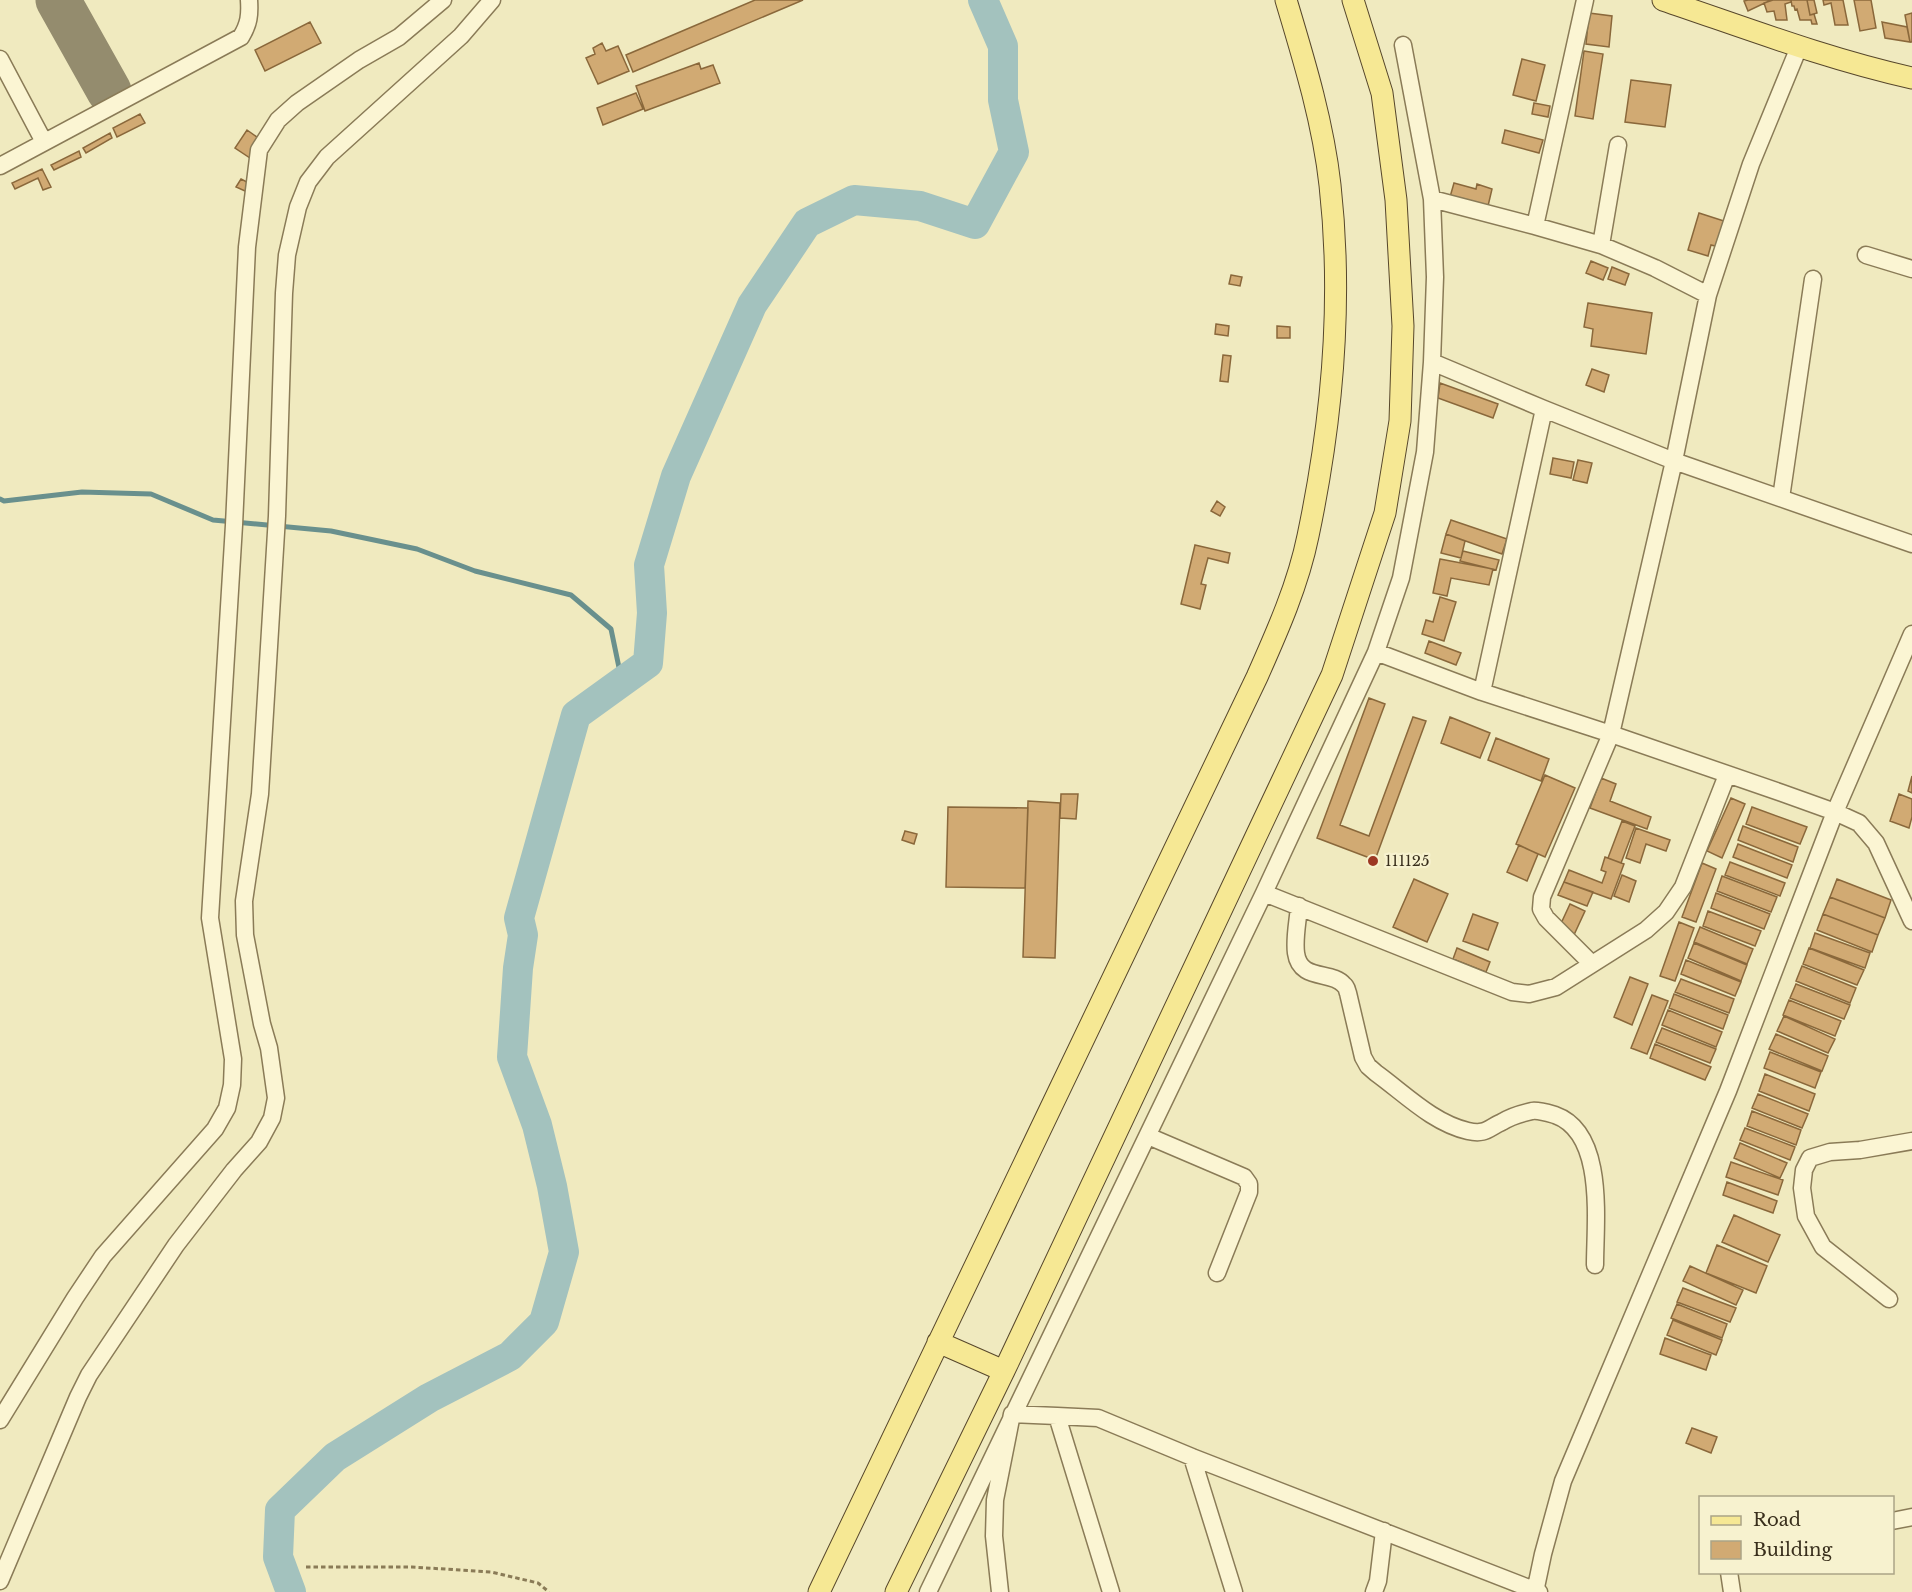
<svg xmlns="http://www.w3.org/2000/svg" width="1912" height="1592" font-family="'Libre Baskerville',serif">
  <rect width="100%" height="100%" fill="#f0eabf"/>
  <g fill="none" stroke-linecap="round" stroke-linejoin="round">
    <!-- stream -->
    <path stroke="#69908d" stroke-width="5" d="M 0,499 L 4,501 L 82,492 L 151,494 L 213,520 L 331,531 L 417,549 L 475,571 L 571,595 L 611,629 L 622,682"/>
    <!-- river -->
    <path stroke="#a3c2be" stroke-width="30" d="M 291,1592 L 278,1557 L 280,1510 L 335,1457 L 429,1398 L 510,1356 L 544,1322 L 564,1252 L 552,1186 L 537,1125 L 512,1057 L 518,968 L 523,935 L 519,918 L 576,715 L 648,663 L 652,613 L 649,565 L 676,476 L 752,305 L 807,223 L 854,200 L 920,206 L 975,224 L 1014,152 L 1003,100 L 1003,46 L 983,0"/>
    <!-- taxiway -->
    <path stroke="#948c6e" stroke-width="45" d="M 58,0 L 109,91"/>
  </g>
  <!-- building -->
  <path fill="#d1aa73" stroke="#8a683b" stroke-width="1.5" d="M 755,0 L 803,0 L 633,72 L 626,55 Z
    M 1748,0 L 1771,0 L 1748,11 L 1744,1 Z
    M 1773,0 L 1791,0 L 1791,2 L 1785,4 L 1787,20 L 1776,20 L 1774,11 L 1767,12 L 1764,3 Z
    M 1791,0 L 1807,0 L 1810,15 L 1814,14 L 1817,24 L 1812,24 L 1811,20 L 1800,20 L 1797,9 L 1795,10 L 1794,6 L 1792,6 Z
    M 1807,0 L 1814,0 L 1817,13 L 1810,15 Z
    M 1823,0 L 1843,0 L 1848,25 L 1835,25 L 1831,3 L 1824,5 Z
    M 1854,0 L 1871,0 L 1876,28 L 1860,31 Z
    M 1589,13 L 1612,16 L 1609,47 L 1586,44 Z
    M 1912,13 L 1912,42 L 1910,42 L 1905,15 Z
    M 310,22 L 321,43 L 265,71 L 255,50 Z
    M 1882,22 L 1907,27 L 1910,42 L 1885,38 Z
    M 602,43 L 606,51 L 618,46 L 629,71 L 598,84 L 586,58 L 595,54 L 593,48 Z
    M 1584,51 L 1603,54 L 1593,119 L 1575,116 Z
    M 1522,59 L 1545,65 L 1536,101 L 1513,95 Z
    M 699,63 L 701,69 L 713,65 L 720,83 L 645,111 L 636,86 Z
    M 1631,80 L 1671,85 L 1665,127 L 1625,122 Z
    M 636,93 L 643,109 L 603,125 L 597,108 Z
    M 1534,103 L 1550,106 L 1548,117 L 1532,114 Z
    M 140,114 L 145,123 L 117,137 L 113,128 Z
    M 247,130 L 261,140 L 250,158 L 235,148 Z
    M 1505,130 L 1543,140 L 1539,153 L 1502,143 Z
    M 110,133 L 112,138 L 86,153 L 83,148 Z
    M 79,151 L 81,157 L 54,170 L 51,165 Z
    M 42,169 L 51,187 L 43,190 L 38,178 L 15,189 L 12,183 Z
    M 241,179 L 249,183 L 245,191 L 236,187 Z
    M 1454,183 L 1476,189 L 1477,184 L 1492,189 L 1488,206 L 1450,197 Z
    M 1699,213 L 1727,222 L 1719,247 L 1711,245 L 1708,256 L 1688,250 Z
    M 1591,261 L 1608,268 L 1603,280 L 1586,273 Z
    M 1612,267 L 1629,274 L 1625,285 L 1608,279 Z
    M 1231,275 L 1242,277 L 1240,286 L 1229,284 Z
    M 1588,303 L 1652,313 L 1646,354 L 1591,346 L 1593,329 L 1584,327 Z
    M 1216,324 L 1229,326 L 1228,336 L 1215,334 Z
    M 1277,326 L 1290,327 L 1290,338 L 1277,338 Z
    M 1223,355 L 1231,356 L 1228,382 L 1220,381 Z
    M 1592,369 L 1609,375 L 1604,392 L 1586,385 Z
    M 1440,383 L 1498,404 L 1493,418 L 1438,398 Z
    M 1553,458 L 1574,462 L 1571,478 L 1550,474 Z
    M 1578,460 L 1592,463 L 1587,483 L 1573,480 Z
    M 1217,501 L 1225,507 L 1220,516 L 1211,511 Z
    M 1451,520 L 1507,539 L 1502,554 L 1446,534 Z
    M 1446,534 L 1465,541 L 1461,558 L 1441,553 Z
    M 1195,545 L 1230,553 L 1228,563 L 1208,558 L 1201,584 L 1206,585 L 1200,609 L 1181,604 Z
    M 1463,551 L 1499,560 L 1496,570 L 1460,561 Z
    M 1440,559 L 1493,569 L 1489,585 L 1451,578 L 1447,596 L 1433,593 Z
    M 1440,597 L 1456,602 L 1444,641 L 1422,634 L 1426,620 L 1433,622 Z
    M 1429,641 L 1461,653 L 1456,665 L 1425,653 Z
    M 1369,698 L 1385,704 L 1340,825 L 1369,836 L 1413,717 L 1426,721 L 1375,860 L 1317,838 Z
    M 1450,717 L 1490,733 L 1480,758 L 1441,743 Z
    M 1496,738 L 1549,759 L 1541,781 L 1488,760 Z
    M 1545,775 L 1575,788 L 1545,857 L 1516,844 Z
    M 1912,776 L 1912,793 L 1908,791 Z
    M 1601,778 L 1616,784 L 1610,801 L 1651,817 L 1647,829 L 1590,808 Z
    M 1061,794 L 1078,794 L 1076,819 L 1060,818 Z
    M 1899,794 L 1912,799 L 1912,817 L 1909,828 L 1890,821 Z
    M 1731,798 L 1745,804 L 1722,858 L 1707,851 Z
    M 1028,801 L 1060,803 L 1055,958 L 1023,957 Z
    M 948,807 L 1028,808 L 1025,888 L 946,887 Z
    M 1752,807 L 1807,827 L 1800,844 L 1746,824 Z
    M 1622,821 L 1635,826 L 1621,863 L 1608,858 Z
    M 1743,826 L 1798,847 L 1793,862 L 1738,840 Z
    M 1636,828 L 1670,840 L 1666,851 L 1646,844 L 1640,863 L 1626,858 Z
    M 905,831 L 917,834 L 914,844 L 902,840 Z
    M 1738,844 L 1792,865 L 1787,878 L 1733,857 Z
    M 1519,845 L 1538,854 L 1527,881 L 1507,872 Z
    M 1605,857 L 1624,864 L 1611,899 L 1564,882 L 1569,870 L 1602,883 L 1606,872 L 1601,870 Z
    M 1730,862 L 1785,883 L 1780,896 L 1725,875 Z
    M 1702,863 L 1716,869 L 1696,922 L 1682,917 Z
    M 1622,875 L 1636,881 L 1629,902 L 1614,896 Z
    M 1722,876 L 1777,897 L 1771,912 L 1717,891 Z
    M 1414,879 L 1448,894 L 1427,942 L 1393,927 Z
    M 1837,879 L 1891,900 L 1885,918 L 1830,897 Z
    M 1564,882 L 1593,892 L 1587,906 L 1558,895 Z
    M 1716,893 L 1770,914 L 1764,929 L 1711,908 Z
    M 1830,897 L 1885,918 L 1878,935 L 1823,914 Z
    M 1570,904 L 1585,911 L 1573,937 L 1558,930 Z
    M 1708,911 L 1761,931 L 1755,946 L 1703,926 Z
    M 1473,914 L 1498,923 L 1488,950 L 1463,941 Z
    M 1823,914 L 1878,935 L 1872,952 L 1817,930 Z
    M 1679,922 L 1694,928 L 1675,981 L 1660,976 Z
    M 1700,927 L 1753,949 L 1747,964 L 1694,942 Z
    M 1815,933 L 1870,953 L 1865,968 L 1810,948 Z
    M 1694,943 L 1747,965 L 1741,981 L 1688,958 Z
    M 1457,948 L 1490,962 L 1486,972 L 1453,959 Z
    M 1809,948 L 1864,970 L 1857,985 L 1803,964 Z
    M 1686,960 L 1741,982 L 1735,996 L 1681,974 Z
    M 1802,966 L 1856,988 L 1850,1003 L 1796,981 Z
    M 1630,977 L 1648,984 L 1632,1025 L 1614,1017 Z
    M 1681,979 L 1734,999 L 1729,1013 L 1675,992 Z
    M 1796,984 L 1850,1005 L 1844,1019 L 1790,998 Z
    M 1674,994 L 1728,1015 L 1723,1029 L 1669,1008 Z
    M 1652,995 L 1668,1001 L 1647,1054 L 1631,1048 Z
    M 1789,1000 L 1841,1021 L 1835,1036 L 1783,1015 Z
    M 1668,1010 L 1722,1032 L 1716,1047 L 1662,1025 Z
    M 1784,1016 L 1835,1039 L 1828,1053 L 1777,1031 Z
    M 1662,1028 L 1716,1049 L 1710,1063 L 1656,1042 Z
    M 1776,1034 L 1828,1056 L 1822,1071 L 1769,1049 Z
    M 1655,1044 L 1711,1067 L 1705,1080 L 1650,1058 Z
    M 1770,1052 L 1821,1072 L 1815,1088 L 1764,1068 Z
    M 1765,1074 L 1815,1094 L 1809,1111 L 1759,1091 Z
    M 1758,1094 L 1808,1114 L 1802,1128 L 1752,1108 Z
    M 1752,1111 L 1801,1130 L 1796,1145 L 1747,1126 Z
    M 1745,1128 L 1795,1147 L 1790,1160 L 1740,1140 Z
    M 1740,1143 L 1787,1163 L 1780,1178 L 1734,1158 Z
    M 1731,1162 L 1783,1180 L 1778,1195 L 1726,1177 Z
    M 1727,1182 L 1777,1201 L 1773,1213 L 1723,1195 Z
    M 1734,1215 L 1780,1235 L 1768,1262 L 1722,1242 Z
    M 1717,1245 L 1767,1266 L 1756,1293 L 1706,1273 Z
    M 1690,1266 L 1743,1290 L 1736,1305 L 1683,1281 Z
    M 1683,1288 L 1736,1308 L 1730,1322 L 1677,1302 Z
    M 1677,1304 L 1727,1324 L 1722,1338 L 1671,1318 Z
    M 1673,1320 L 1722,1340 L 1716,1355 L 1667,1335 Z
    M 1665,1338 L 1711,1355 L 1706,1370 L 1660,1354 Z
    M 1692,1428 L 1717,1437 L 1711,1453 L 1686,1443 Z"/>
  <g fill="none" stroke-linecap="round" stroke-linejoin="round">
    <!-- minor casing -->
    <g stroke="#8a7b57" stroke-width="19">
      <path id="minor" d="M 0,59 L 44,142
        M 0,166 L 241,37 C 249,24 250,15 249,0
        M 1432,199 L 1535,226 L 1585,0
        M 1535,226 L 1601,245 L 1655,268 L 1708,295 L 1751,164 L 1799,47
        M 1601,245 L 1618,145
        M 1866,255 L 1912,269
        M 1432,362 L 1544,409 L 1674,461 L 1912,544
        M 1781,498 L 1813,279
        M 1376,652 L 1482,692 L 1611,734 L 1674,461 L 1708,295
        M 1482,692 L 1544,409
        M 1264,893 L 1512,992 L 1529,994 L 1556,987 L 1646,930 L 1666,912 L 1683,887 L 1727,775
        M 1299,906 C 1298,921 1294,938 1296,953 C 1300,982 1332,970 1344,985 C 1347,987 1347,991 1348,993 L 1363,1057 L 1368,1066 L 1376,1073 C 1405,1094 1433,1123 1468,1131 C 1486,1135 1488,1128 1502,1122 C 1510,1117 1523,1113 1532,1111 C 1538,1110 1548,1113 1555,1115 C 1606,1133 1595,1222 1595,1265
        M 1592,964 L 1546,918 L 1541,909 L 1542,897 L 1611,734 L 1782,793 L 1835,812 L 1859,823 L 1876,843 L 1912,921
        M 1148,1136 L 1244,1177 L 1249,1184 L 1249,1192 L 1217,1273
        M 1889,1299 L 1823,1247 L 1806,1216 L 1802,1188 L 1804,1170 L 1810,1158 L 1830,1152 L 1860,1150 L 1912,1141
        M 1057,1416 L 1098,1418 L 1192,1457 L 1539,1592
        M 0,1420 L 75,1298 L 103,1256 L 215,1129 L 227,1108 L 232,1085 L 233,1059 L 210,918 L 234,525 L 247,247 L 259,150 L 278,120 L 297,103 L 359,60 L 399,37 L 443,0
        M 1192,1457 L 1234,1592
        M 1892,1521 L 1912,1517
        M 1729,1572 L 1732,1592
        M 0,1581 L 78,1397 L 89,1375 L 176,1245 L 234,1170 L 259,1142 L 272,1118 L 276,1098 L 269,1048 L 262,1024 L 245,935 L 244,901 L 260,794 L 277,516 L 284,293 L 287,255 L 298,207 L 308,182 L 327,157 L 461,36 L 492,0
        M 928,1592 L 1264,893 L 1376,652 L 1401,578 L 1425,452 L 1432,362 L 1435,277 L 1432,199 L 1403,45
        M 1000,1592 L 994,1536 L 995,1500 L 1012,1414 L 1057,1416 L 1111,1592
        M 1374,1592 L 1378,1581 L 1384,1531
        M 1535,1592 L 1543,1554 L 1563,1481 L 1728,1091 L 1835,812 L 1912,634"/>
    </g>
    <!-- major casing -->
    <g stroke="#57472b" stroke-width="23">
      <path id="major" d="M 1663,0 C 1746,28 1827,59 1912,78
        M 938,1342 L 1004,1371
        M 819,1592 L 1257,677 C 1277,632 1298,585 1308,536 C 1332,422 1343,301 1330,185 C 1323,122 1304,60 1286,0
        M 896,1592 L 1004,1371 L 1332,675 L 1385,513 L 1400,421 L 1403,326 L 1396,200 L 1382,93 L 1353,0"/>
    </g>
    <!-- path -->
    <path stroke="#8a7b57" stroke-width="3" stroke-dasharray="4.5 3" stroke-linecap="butt" d="M 306,1567 L 412,1567 L 491,1572 L 538,1583 L 549,1592"/>
    <!-- minor -->
    <use href="#minor" stroke="#fbf5d3" stroke-width="16"/>
    <!-- major -->
    <use href="#major" stroke="#f6e894" stroke-width="21"/>
  </g>
  <!-- markers -->
  <circle fill="#9c3723" stroke="#f7f2cf" stroke-width="2" cx="1373" cy="861" r="6"/>
  <g text-anchor="middle" stroke-width="4.5" stroke-linejoin="round" paint-order="stroke">
    <!-- poi labels -->
    <g font-size="15" fill="#392f1c" stroke="#f7f2cf" text-anchor="start">
      <text x="1385" y="866">111125</text>
    </g>
  </g>
  <!-- legend -->
  <rect x="1699" y="1496" width="195" height="78" fill="#f7f2cf" stroke="#aba487" stroke-width="1.5"/>
  <rect x="1711" y="1516" width="30" height="9" fill="#f6e894" stroke="#aba487" stroke-width="1.5"/>
  <text x="1753" y="1526" font-size="18" fill="#392f1c">Road</text>
  <rect x="1711" y="1541" width="30" height="18" fill="#d1aa73" stroke="#aba487" stroke-width="1.5"/>
  <text x="1753" y="1556" font-size="18" fill="#392f1c">Building</text>
</svg>
